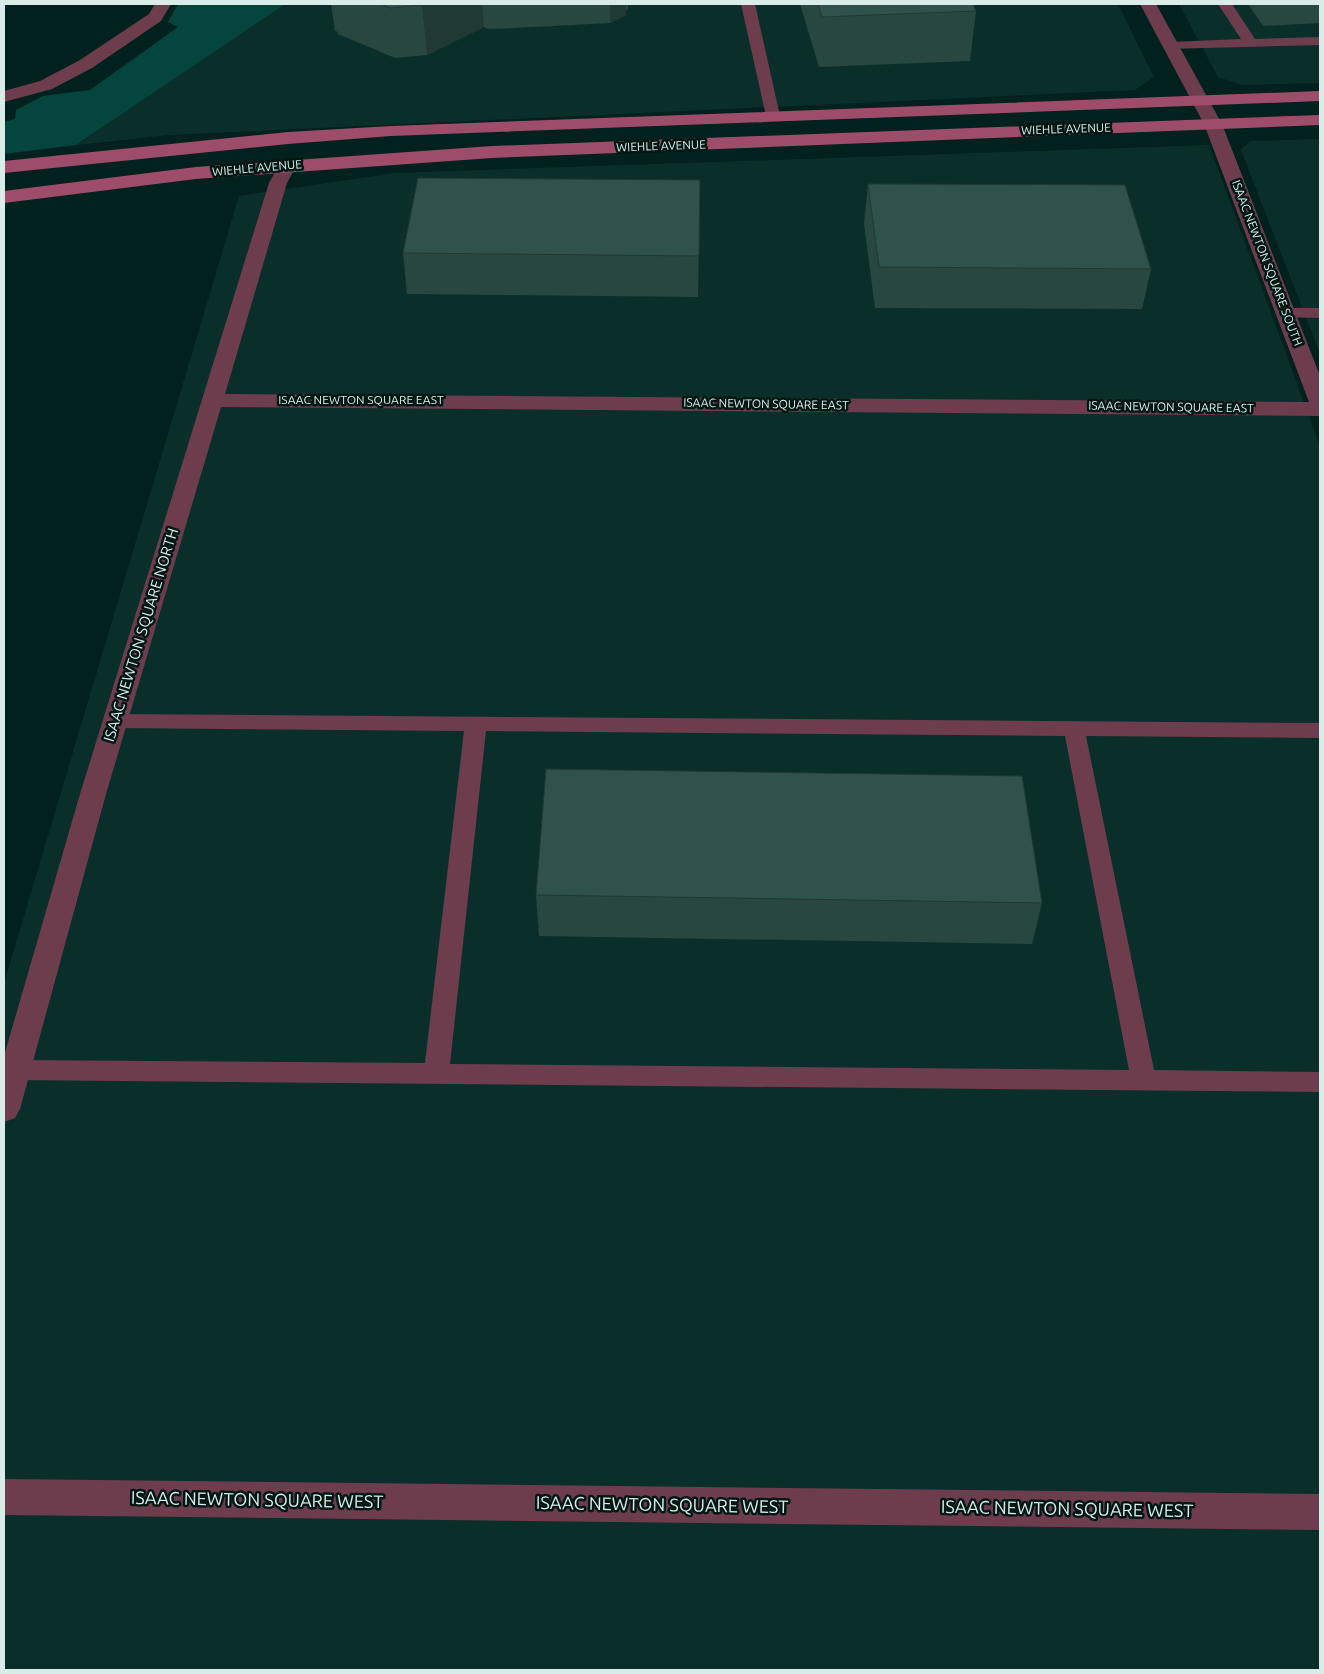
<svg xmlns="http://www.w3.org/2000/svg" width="1324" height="1674" font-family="Ubuntu,sans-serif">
  <rect width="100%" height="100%" fill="#00211d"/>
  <!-- built -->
  <path fill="#0a2f2a" d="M 279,4 L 1118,4 L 1154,77 L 1135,90 L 169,135 L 77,145 Z
    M 1179,4 L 1320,4 L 1320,83 L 1242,85 L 1218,77 Z
    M 1320,139 L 1320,354 L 1241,150 L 1250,141 Z
    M 1209,145 L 1320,446 L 1320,1670 L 4,1670 L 4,983 L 239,196 L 395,173 Z"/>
  <!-- green -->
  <path fill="#04453d" d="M 178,4 L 285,4 L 76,145 L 4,154 L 4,122 L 15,119 L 16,110 L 43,96 L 90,90 L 178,27 L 168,22 Z"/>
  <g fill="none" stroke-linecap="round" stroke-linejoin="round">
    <!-- service -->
    <path fill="#6e3d4d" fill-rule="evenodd" d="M 741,4 L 755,4 L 780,116 L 778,119 L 768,119 L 766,116 Z
      M 1218,4 L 1232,4 L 1255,39 L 1320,37 L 1320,45 L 1166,49 L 1164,46 L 1166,43 L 1171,42 L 1241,39 Z
      M 1286,308 L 1320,308 L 1320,318 L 1280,317 L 1278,313 L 1280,309 Z
      M 115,714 L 1320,723 L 1320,738 L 1086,736 L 1154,1070 L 1320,1072 L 1320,1092 L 15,1080 L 6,1077 L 4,1072 L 6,1063 L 15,1060 L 425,1063 L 464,731 L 115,728 L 107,726 L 104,721 L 107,716 ZM 486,731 L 1065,736 L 1129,1070 L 450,1064 Z"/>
    <!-- minor -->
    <path fill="#6e3d4d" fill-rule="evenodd" d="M 155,4 L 171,4 L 161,21 L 92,68 L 52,89 L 4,102 L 4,91 L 40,81 L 80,60 L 149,14 Z
      M 1140,4 L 1156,4 L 1222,124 L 1320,376 L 1320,416 L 221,407 L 106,794 L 20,1109 L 15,1118 L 4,1122 L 4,1056 L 80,794 L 269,183 L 281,161 L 288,159 L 295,161 L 297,165 L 287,183 L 225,394 L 1309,402 L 1204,124 Z
      M 4,1479 L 1320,1494 L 1320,1530 L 4,1515 Z"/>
    <!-- secondary -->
    <path fill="#9d4d6a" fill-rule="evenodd" d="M 1320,91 L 1320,101 L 391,136 L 288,144 L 4,173 L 4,161 L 288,132 L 391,126 Z
      M 1320,115 L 1320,125 L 492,158 L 196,179 L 4,203 L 4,191 L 196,167 L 492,146 Z"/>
  </g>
  <!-- wall -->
  <path fill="#284741" d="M 331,4 L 628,4 L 628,10 L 626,10 L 626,15 L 610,23 L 514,28 L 488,29 L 484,27 L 427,55 L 395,58 L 338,34 L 338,32 L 335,31 Z
    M 800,4 L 973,4 L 976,11 L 970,61 L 819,67 Z
    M 1248,4 L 1320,4 L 1320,23 L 1263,26 Z
    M 700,180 L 698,297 L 407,294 L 403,253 Z
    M 868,184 L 1151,269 L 1142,309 L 875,308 L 864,224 Z
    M 536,895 L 1042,903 L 1032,944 L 539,936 Z"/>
  <!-- shaded-wall -->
  <path fill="#213935" d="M 425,4 L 482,4 L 484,27 L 427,55 L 422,5 Z
    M 610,4 L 626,4 L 626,15 L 610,23 Z"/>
  <!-- building -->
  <path fill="#2f524c" stroke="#213935" d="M 380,4 L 425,4 L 422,5 L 390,8 Z
    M 818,4 L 973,4 L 976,11 L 822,17 Z
    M 418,178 L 700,180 L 699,256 L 403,253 Z
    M 868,184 L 1125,185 L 1151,269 L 879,267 Z
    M 546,769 L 1022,776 L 1042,903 L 536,895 Z"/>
  <g text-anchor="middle" stroke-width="5" stroke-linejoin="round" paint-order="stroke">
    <!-- far-street labels -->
    <g font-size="12" fill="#d9ece8" stroke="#001713">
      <text transform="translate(1066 129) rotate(-2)" y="4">WIEHLE AVENUE</text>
      <text transform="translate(661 146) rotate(-2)" y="4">WIEHLE AVENUE</text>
      <text transform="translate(257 168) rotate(-5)" y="4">WIEHLE AVENUE</text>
      <text transform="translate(1267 263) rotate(69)" y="4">ISAAC NEWTON SQUARE SOUTH</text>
      <text x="361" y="404">ISAAC NEWTON SQUARE EAST</text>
      <text transform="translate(766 404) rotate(1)" y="4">ISAAC NEWTON SQUARE EAST</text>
      <text transform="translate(1171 407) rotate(1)" y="4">ISAAC NEWTON SQUARE EAST</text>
    </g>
    <!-- street labels -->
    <g font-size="15" fill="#d9ece8" stroke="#001713">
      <text transform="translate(141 635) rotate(-73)" y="5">ISAAC NEWTON SQUARE NORTH</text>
    </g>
    <!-- near-street labels -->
    <g font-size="18" fill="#d9ece8" stroke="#001713">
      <text transform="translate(257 1500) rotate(1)" y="6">ISAAC NEWTON SQUARE WEST</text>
      <text transform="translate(662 1505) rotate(1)" y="6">ISAAC NEWTON SQUARE WEST</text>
      <text transform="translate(1067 1509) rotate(1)" y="6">ISAAC NEWTON SQUARE WEST</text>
    </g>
  </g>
  <!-- border -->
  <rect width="1324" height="1674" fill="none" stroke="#d9ece8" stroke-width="10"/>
</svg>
